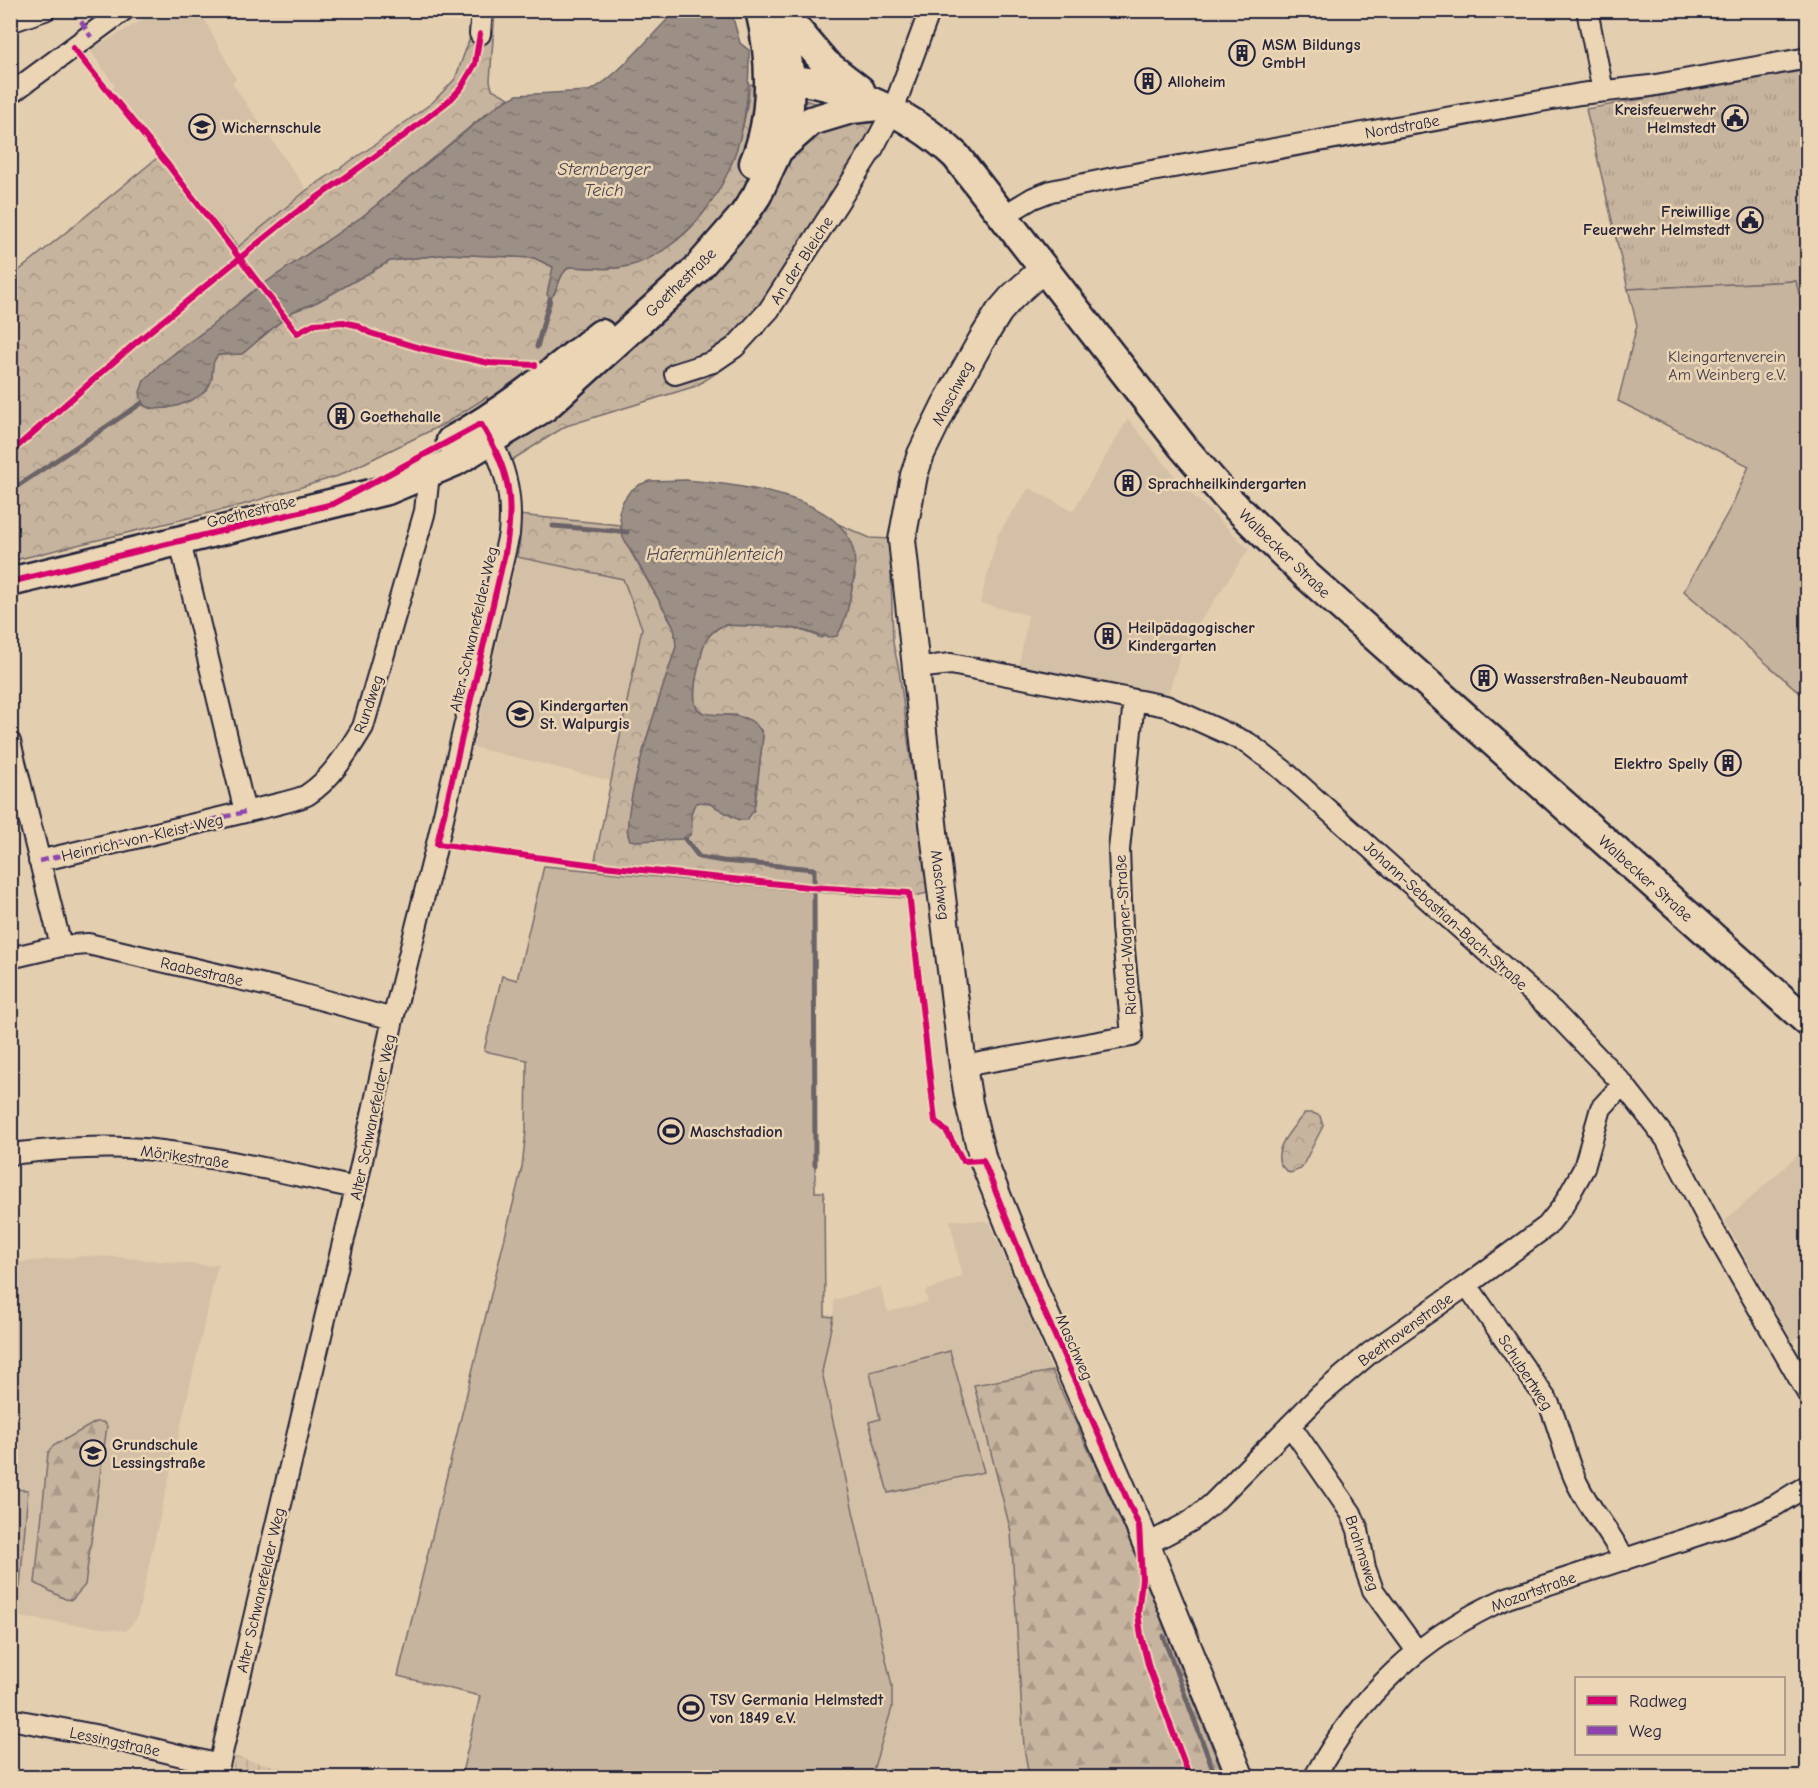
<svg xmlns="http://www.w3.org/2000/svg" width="1818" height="1788" font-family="'Comic Neue',sans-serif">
  <defs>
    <pattern id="industrial-grid" width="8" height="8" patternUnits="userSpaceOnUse" patternTransform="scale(1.5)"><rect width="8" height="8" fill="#d4c0a6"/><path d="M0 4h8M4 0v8" fill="none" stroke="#b6a590"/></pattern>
    <pattern id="grass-tufts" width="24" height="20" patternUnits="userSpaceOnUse" patternTransform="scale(1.5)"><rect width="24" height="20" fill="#c7b49e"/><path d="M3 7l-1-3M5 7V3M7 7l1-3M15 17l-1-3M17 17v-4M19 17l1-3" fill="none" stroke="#ab9a89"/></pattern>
    <pattern id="forest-firs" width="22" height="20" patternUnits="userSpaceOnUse" patternTransform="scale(1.5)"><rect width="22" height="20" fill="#c7b49e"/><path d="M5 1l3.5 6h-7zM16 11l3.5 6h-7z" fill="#ab9a89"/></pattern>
    <pattern id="park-crowns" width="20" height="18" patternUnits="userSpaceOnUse" patternTransform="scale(1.5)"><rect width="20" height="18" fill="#c7b49e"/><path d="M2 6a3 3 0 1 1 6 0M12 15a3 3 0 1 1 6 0" fill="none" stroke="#ab9a89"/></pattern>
    <pattern id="water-ripples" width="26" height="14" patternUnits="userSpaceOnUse" patternTransform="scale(1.5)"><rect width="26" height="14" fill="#9c8f85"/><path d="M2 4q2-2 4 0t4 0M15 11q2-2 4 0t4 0" fill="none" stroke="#7f746e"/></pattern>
  </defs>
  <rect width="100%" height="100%" fill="#e3ceaf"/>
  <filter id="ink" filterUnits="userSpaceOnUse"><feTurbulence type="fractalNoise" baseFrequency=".0167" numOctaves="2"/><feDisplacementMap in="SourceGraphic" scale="12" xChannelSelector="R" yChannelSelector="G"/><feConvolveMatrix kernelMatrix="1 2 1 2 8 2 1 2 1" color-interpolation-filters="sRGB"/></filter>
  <g filter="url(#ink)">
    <!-- built -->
    <path fill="#d4c0a6" d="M 158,11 L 200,11 L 236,79 L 232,83 L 307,190 L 238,248 L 111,89 L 115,86 L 90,50 Z
      M 1128,419 L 1179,481 L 1249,549 L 1183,647 L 1168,694 L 1019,666 L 1028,615 L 980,603 L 998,534 L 1029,488 L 1073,511 Z
      M 517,557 L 623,579 L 642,628 L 612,781 L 473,747 Z
      M 1807,1147 L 1807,1331 L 1792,1341 L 1725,1221 Z
      M 950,1220 L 981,1221 L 990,1223 L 1052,1371 L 974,1385 L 1011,1532 L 1024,1747 L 1029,1777 L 871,1777 L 892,1708 L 888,1664 L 822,1372 L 833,1317 L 834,1300 L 880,1287 L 888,1312 L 928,1302 L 925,1291 L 962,1276 Z
      M 85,1256 L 119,1257 L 212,1266 L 218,1263 L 137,1618 L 126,1631 L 11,1616 L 10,1263 Z"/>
    <!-- industrial -->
    <path fill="url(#industrial-grid)" d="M 235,1757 L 322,1777 L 230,1777 Z"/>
    <!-- grass -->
    <path fill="url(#grass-tufts)" stroke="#746b6c" stroke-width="1.5" d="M 1807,70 L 1807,295 L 1799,294 L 1795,281 L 1628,289 L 1586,109 Z"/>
    <!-- forest -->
    <path fill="url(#forest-firs)" stroke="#746b6c" stroke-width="1.5" d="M 1052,1371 L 1126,1532 L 1224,1777 L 1029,1777 L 1024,1747 L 1011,1532 L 974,1385 Z
      M 96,1422 L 103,1422 L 107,1426 L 85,1585 L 72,1600 L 65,1599 L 35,1583 L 48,1453 L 53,1446 Z"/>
    <!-- park -->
    <path fill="url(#park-crowns)" stroke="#746b6c" stroke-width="1.5" d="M 474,11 L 495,11 L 490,81 L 492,89 L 509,98 L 483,116 L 363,216 L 252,292 L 210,327 L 177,351 L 144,381 L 144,406 L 151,409 L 212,379 L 213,362 L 218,355 L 242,354 L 292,312 L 317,302 L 390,261 L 449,254 L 534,258 L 553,267 L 554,295 L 562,274 L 569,267 C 589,267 609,271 629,266 C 635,265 640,261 646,259 C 713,230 743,153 750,84 L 821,105 L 894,129 L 775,316 L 748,349 L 712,376 L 696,386 L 566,426 L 507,463 L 487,397 L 444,424 L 338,476 L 242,505 L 11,561 L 11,277 L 162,154 L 238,247 L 307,190 L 373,146 L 433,102 L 455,79 L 470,38 Z
      M 518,515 L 620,525 L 623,537 L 629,549 L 673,625 L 675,633 L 676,647 L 647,737 L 633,797 L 628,836 L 690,835 C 694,823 687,814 696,803 L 705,801 L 739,820 L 755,805 L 763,736 L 761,730 L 736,715 L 706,715 L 696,707 C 692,694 698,657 704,645 C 708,635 715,629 724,625 C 756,627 792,622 821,638 L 842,627 L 855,576 L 847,535 L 838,524 L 870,538 L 890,539 L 893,643 L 899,670 L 928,893 L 905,898 L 815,892 L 593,870 L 642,628 L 623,579 L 517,557 L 520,540 Z
      M 1305,1113 L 1313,1113 L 1320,1116 L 1323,1126 L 1301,1169 L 1290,1173 C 1263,1159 1291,1129 1305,1113 Z"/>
    <!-- garden -->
    <path fill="#c7b49e" stroke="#746b6c" stroke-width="1.5" d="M 1796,281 L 1799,294 L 1808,295 L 1807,699 L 1684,591 L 1732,505 L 1749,466 L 1618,401 L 1637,325 L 1628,289 Z
      M 544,866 L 815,892 L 815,1192 L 824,1192 L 825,1316 L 833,1317 L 822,1372 L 892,1686 L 892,1708 L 871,1777 L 461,1777 L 480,1696 L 398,1676 L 522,1167 L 526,1131 L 527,1060 L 484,1051 L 502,976 L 517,980 Z
      M 950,1351 L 984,1472 L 888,1493 L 869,1422 L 880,1419 L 870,1372 Z
      M 10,1489 L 28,1490 L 20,1587 L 11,1586 Z"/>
    <!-- water -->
    <path fill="url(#water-ripples)" stroke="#6b6367" stroke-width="1.5" d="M 677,10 L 731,11 L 740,43 L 749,50 C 750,118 737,182 687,231 C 671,246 651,261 628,266 C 608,271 589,267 569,267 C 558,275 559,290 550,299 L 547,294 L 553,267 L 534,258 L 449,254 L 390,261 L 317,302 L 292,312 L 242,354 L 218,355 C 209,364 215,376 209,386 C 200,402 156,417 142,403 L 140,392 L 144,381 L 159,365 L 210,327 L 252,292 L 363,216 L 498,105 L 517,95 L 588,91 C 613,83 655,30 677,10 Z
      M 686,480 C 730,484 821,493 847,535 C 857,551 856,571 852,588 C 849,605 846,621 837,636 C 820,640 808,629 791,628 C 769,626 746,626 724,625 C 712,630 704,640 702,652 C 699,668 692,687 695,703 C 698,727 751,700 763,736 L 754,810 L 747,820 C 729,822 715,798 696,803 C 684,818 700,829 685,839 L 635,841 L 630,840 C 616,820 667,675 676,647 L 675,633 L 673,625 L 623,537 L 619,512 L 623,501 L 630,491 L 639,485 L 649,481 Z"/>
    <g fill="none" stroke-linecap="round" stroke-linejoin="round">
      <!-- stream -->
      <path stroke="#6b6367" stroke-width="5" d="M 537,347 L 550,299
        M 10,491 L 142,403
        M 553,526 L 627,532
        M 685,839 L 699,857 L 723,861 L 814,869 L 815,1165
        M 1163,1636 L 1216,1778"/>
      <!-- minor casing -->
      <g stroke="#22223b" stroke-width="24">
        <path id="minor" d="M 1587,10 L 1603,91
          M 10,22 L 45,10
          M 480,34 L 482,10
          M 10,94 L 124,10
          M 1003,216 L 1033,198 L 1051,191 L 1118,177 L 1580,94 L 1650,86 L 1808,58
          M 675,374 L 713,362 L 735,347 L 769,310 L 873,148 L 893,110 L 930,10
          M 180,542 L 245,812 C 259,808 296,801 307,795 C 331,780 349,750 363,727 L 425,511 L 429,474
          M 916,668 L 951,664 L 1166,706 L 1248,743 L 1283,770 L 1553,1011 L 1623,1084 L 1666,1139 L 1713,1229 L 1808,1394
          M 10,742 L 61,946
          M 39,861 L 245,812
          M 10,958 L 61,946 L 88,944 L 286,990 L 393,1019
          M 963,1066 L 1132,1036 L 1122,927 L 1119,850 L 1134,700
          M 10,1154 C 54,1149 100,1145 144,1149 C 216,1156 286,1173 356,1188
          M 1467,1285 L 1548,1402 C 1561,1429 1564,1458 1578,1485 C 1591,1512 1612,1533 1624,1560
          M 1290,1425 L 1351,1513 L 1358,1530 L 1365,1568 L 1373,1590 L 1417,1651
          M 1146,1545 L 1191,1521 L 1212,1504 L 1319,1396 L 1371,1352 L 1467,1285 L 1547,1226 L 1563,1206 L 1584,1168 L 1601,1108 L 1623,1084
          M 10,1719 L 105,1737 L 219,1765
          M 216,1778 L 356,1188 L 393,1019 L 437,844 L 509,534 C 513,494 505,463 484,429
          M 1314,1778 C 1360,1694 1420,1637 1507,1598 L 1743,1520 L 1776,1505 L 1808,1485"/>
      </g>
      <!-- tertiary casing -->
      <g stroke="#22223b" stroke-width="30">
        <path id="tertiary" d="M 1044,268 L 1012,297 L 999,312 L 981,341 L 945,405 L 921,454 L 914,475 L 902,540 L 935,841 L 963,1066 L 969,1103 L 983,1160 L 1037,1295 L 1139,1526 L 1241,1778"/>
      </g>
      <!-- secondary casing -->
      <g stroke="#22223b" stroke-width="33">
        <path id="secondary" d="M 781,11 L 825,63 L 860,90
          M 770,79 C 832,77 911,113 956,156 L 1183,447 L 1230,501 L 1306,575 L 1808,1022
          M 778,150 L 811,121 L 851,109 L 878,106
          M 754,163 C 774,117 772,59 760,10
          M 451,441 C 505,411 553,372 601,334
          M 10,582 L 387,490 L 456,461 L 545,407 L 696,270 L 743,216 L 757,195 L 778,150 L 789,106 L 790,78 L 780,10"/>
      </g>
      <!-- minor -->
      <use href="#minor" stroke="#ebd5b4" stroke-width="20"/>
      <!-- tertiary -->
      <use href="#tertiary" stroke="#ebd5b4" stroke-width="26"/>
      <!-- secondary -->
      <use href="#secondary" stroke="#ebd5b4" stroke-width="28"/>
      <!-- quiet -->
      <path stroke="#8e44ad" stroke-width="4.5" stroke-dasharray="9 4.5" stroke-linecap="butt" d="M 74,10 L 91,37
        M 39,861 L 245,812"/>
      <!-- cycleway casing -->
      <g stroke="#ebd5b4" stroke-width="10">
        <path id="cycleway" d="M 73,48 L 168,165 L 297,333 L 314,324 L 343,322 L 356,325 L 370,333 L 420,348 L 489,363 L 535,365
          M 10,453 L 133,345 L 294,214 L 405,135 L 451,99 L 461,88 L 475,64 L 480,34
          M 10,582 L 333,504 L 481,424 C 510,471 515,500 505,553 L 437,844 L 603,866 L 809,887 L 909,893 L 935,1121 L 947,1132 L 963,1161 L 983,1160 L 1037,1295 L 1139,1526 L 1142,1579 L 1138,1613 L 1141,1636 L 1149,1668 L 1190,1778"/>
      </g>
      <!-- cycleway -->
      <use href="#cycleway" stroke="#d6006c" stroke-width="6"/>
    </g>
  </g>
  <!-- icons -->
  <defs>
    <g id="building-ring" transform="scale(1.35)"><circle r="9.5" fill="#ebd5b4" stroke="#22223b" stroke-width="1.5"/><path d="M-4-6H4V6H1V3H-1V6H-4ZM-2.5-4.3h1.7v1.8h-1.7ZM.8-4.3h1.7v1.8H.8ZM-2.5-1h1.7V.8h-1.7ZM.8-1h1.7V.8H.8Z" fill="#22223b"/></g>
    <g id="civic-ring" transform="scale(1.35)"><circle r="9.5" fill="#ebd5b4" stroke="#22223b" stroke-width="1.5"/><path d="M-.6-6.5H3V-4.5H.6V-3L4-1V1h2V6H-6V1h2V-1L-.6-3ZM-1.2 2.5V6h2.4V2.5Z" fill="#22223b"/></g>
    <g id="school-ring" transform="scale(1.35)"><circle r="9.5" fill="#ebd5b4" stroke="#22223b" stroke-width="1.5"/><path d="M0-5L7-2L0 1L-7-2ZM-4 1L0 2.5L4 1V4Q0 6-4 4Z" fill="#22223b"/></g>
    <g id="stadium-ring" transform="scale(1.35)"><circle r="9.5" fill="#ebd5b4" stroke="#22223b" stroke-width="1.5"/><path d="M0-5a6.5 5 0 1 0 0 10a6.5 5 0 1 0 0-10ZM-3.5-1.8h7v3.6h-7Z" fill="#22223b"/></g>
  </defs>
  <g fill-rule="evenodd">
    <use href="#building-ring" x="1242" y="53"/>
    <use href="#building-ring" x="1148" y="81"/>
    <use href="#civic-ring" x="1735" y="118"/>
    <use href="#school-ring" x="202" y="127"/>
    <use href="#civic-ring" x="1750" y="220"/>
    <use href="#building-ring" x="341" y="416"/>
    <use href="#building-ring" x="1128" y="483"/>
    <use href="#building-ring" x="1108" y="636"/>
    <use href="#building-ring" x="1484" y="678"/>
    <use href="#school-ring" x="520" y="714"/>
    <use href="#building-ring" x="1728" y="763"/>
    <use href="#stadium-ring" x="671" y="1131"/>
    <use href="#school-ring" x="93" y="1453"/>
    <use href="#stadium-ring" x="691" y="1708"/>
  </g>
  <g text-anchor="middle" stroke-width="5" stroke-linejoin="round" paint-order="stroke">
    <!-- poi labels -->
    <g font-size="16" font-weight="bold" fill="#22223b" stroke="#ebd5b4" text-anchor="start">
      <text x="1262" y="50">MSM Bildungs<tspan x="1262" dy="18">GmbH</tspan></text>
      <text x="1168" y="87">Alloheim</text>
      <text x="1716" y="115" text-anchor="end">Kreisfeuerwehr<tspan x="1716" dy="18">Helmstedt</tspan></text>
      <text x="222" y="133">Wichernschule</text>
      <text x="1730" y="217" text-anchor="end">Freiwillige<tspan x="1730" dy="18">Feuerwehr Helmstedt</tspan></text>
      <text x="360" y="422">Goethehalle</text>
      <text x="1148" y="489">Sprachheilkindergarten</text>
      <text x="1128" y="633">Heilpädagogischer<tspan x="1128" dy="18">Kindergarten</tspan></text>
      <text x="1504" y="684">Wasserstraßen-Neubauamt</text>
      <text x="540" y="711">Kindergarten<tspan x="540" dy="18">St. Walpurgis</tspan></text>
      <text x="1708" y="769" text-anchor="end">Elektro Spelly</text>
      <text x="690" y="1137">Maschstadion</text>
      <text x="112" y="1450">Grundschule<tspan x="112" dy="18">Lessingstraße</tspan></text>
      <text x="710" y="1705">TSV Germania Helmstedt<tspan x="710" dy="18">von 1849 e.V.</tspan></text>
    </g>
    <!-- street labels -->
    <g font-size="16" fill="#22223b" stroke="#ebd5b4">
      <text transform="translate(1402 126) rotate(-10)" y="6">Nordstraße</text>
      <text transform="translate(801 260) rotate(-57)" y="6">An der Bleiche</text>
      <text transform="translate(680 282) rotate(-44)" y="6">Goethestraße</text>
      <text transform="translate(952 393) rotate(-62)" y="6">Maschweg</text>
      <text transform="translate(251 511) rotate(-14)" y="6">Goethestraße</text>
      <text transform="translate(1285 553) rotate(44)" y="6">Walbecker Straße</text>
      <text transform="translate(473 629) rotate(-77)" y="6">Alter Schwanefelder Weg</text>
      <text transform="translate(368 704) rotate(-71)" y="6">Rundweg</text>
      <text transform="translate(142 837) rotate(-13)" y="6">Heinrich-von-Kleist-Weg</text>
      <text transform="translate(1646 878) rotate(42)" y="6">Walbecker Straße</text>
      <text transform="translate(941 885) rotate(83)" y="6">Maschweg</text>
      <text transform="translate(1446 915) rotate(42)" y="6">Johann-Sebastian-Bach-Straße</text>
      <text transform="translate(1125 935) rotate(-94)" y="6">Richard-Wagner-Straße</text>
      <text transform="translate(202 971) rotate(13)" y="6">Raabestraße</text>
      <text transform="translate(372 1117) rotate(-78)" y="6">Alter Schwanefelder Weg</text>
      <text transform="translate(185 1156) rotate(8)" y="6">Mörikestraße</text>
      <text transform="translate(1405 1329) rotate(-36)" y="6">Beethovenstraße</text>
      <text transform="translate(1075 1347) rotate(66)" y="6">Maschweg</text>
      <text transform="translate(1526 1372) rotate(57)" y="6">Schubertweg</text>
      <text transform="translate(1363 1553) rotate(72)" y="6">Brahmsweg</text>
      <text transform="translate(260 1590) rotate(-77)" y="6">Alter Schwanefelder Weg</text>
      <text transform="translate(1533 1591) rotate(-20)" y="6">Mozartstraße</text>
      <text transform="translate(115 1741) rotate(12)" y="6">Lessingstraße</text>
    </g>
    <!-- park labels -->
    <g font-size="16" fill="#433f4f" stroke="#ebd5b4">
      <text x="1727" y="362">Kleingartenverein<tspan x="1727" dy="18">Am Weinberg e.V.</tspan></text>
    </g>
    <!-- water labels -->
    <g font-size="18" font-style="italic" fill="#474351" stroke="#ebd5b4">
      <text x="604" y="175">Sternberger<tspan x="604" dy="21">Teich</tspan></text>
      <text x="715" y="560">Hafermühlenteich</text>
    </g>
  </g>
  <!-- margin -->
  <rect width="1818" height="1788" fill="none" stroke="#ebd5b4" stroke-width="36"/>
  <rect x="18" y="18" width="1782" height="1752" fill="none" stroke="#22223b" stroke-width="2" filter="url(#ink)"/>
  <!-- legend -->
  <rect x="1575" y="1677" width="210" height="78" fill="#ebd5b4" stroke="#9b8d84" stroke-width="1.5"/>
  <rect x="1587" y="1696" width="30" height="9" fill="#d6006c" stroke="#9b8d84" stroke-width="1.5"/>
  <text x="1629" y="1707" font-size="18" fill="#22223b">Radweg</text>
  <rect x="1587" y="1726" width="30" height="9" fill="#8e44ad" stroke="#9b8d84" stroke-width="1.5"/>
  <text x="1629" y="1737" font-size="18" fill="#22223b">Weg</text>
</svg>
